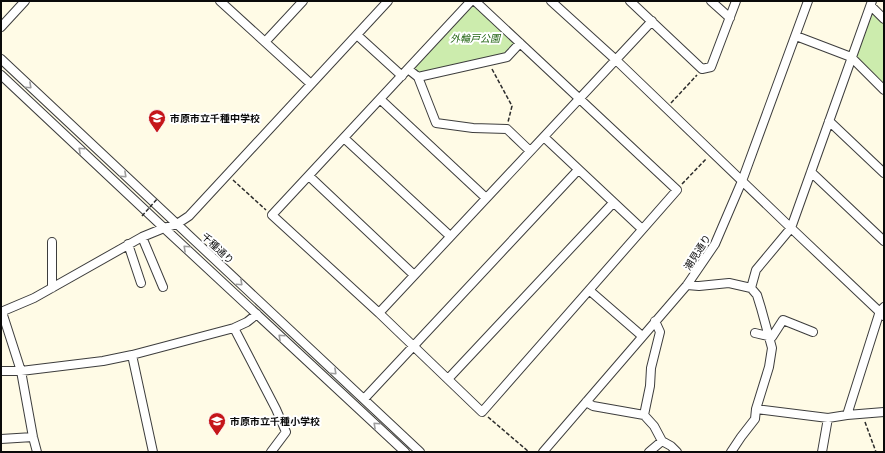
<svg xmlns="http://www.w3.org/2000/svg" width="885" height="453" font-family="Bitter,'Noto Sans JP',serif">
  <rect width="100%" height="100%" fill="#fffbe6"/>
  <!-- green -->
  <path fill="#ccecad" d="M 871,6 L 884,19 L 884,90 L 851,57 Z
    M 472,7 L 476,7 L 515,42 L 514,46 L 506,55 L 421,74 L 416,71 L 415,68 Z"/>
  <g fill="none" stroke-linecap="round" stroke-linejoin="round">
    <!-- minor casing -->
    <g stroke="#3d3d3d" stroke-width="10">
      <path id="minor" d="M 220,1 L 311,84
        M 471,1 L 272,215 L 379,313 L 482,412 L 677,190 L 475,1
        M 551,1 L 616,60 L 791,228 L 884,316
        M 630,1 L 702,69 L 711,67 L 736,1
        M 711,1 L 730,18
        M 871,6 L 884,19
        M 1,27 L 25,1
        M 357,35 L 402,76
        M 796,36 L 851,57 L 884,90
        M 265,42 L 303,1
        M 1,59 L 420,452
        M 408,69 L 418,77 L 436,123 L 473,128 L 507,129 L 530,151
        M 1,75 L 164,228 L 405,452
        M 418,77 L 507,57 L 520,43
        M 380,99 L 486,198
        M 829,121 L 884,173
        M 544,137 L 642,229
        M 344,138 L 450,236
        M 811,172 L 884,241
        M 309,176 L 414,275
        M 142,237 L 163,287
        M 128,244 L 141,283
        M 687,285 L 699,286 L 729,283 L 751,288 L 757,295 L 761,308 L 772,348 L 769,367 L 756,409 L 755,419 L 741,437 L 731,452
        M 52,288 L 52,242
        M 751,288 L 756,270 L 791,228 L 872,1
        M 589,290 L 642,336
        M 1,312 L 34,298 L 142,237 L 164,228 L 177,224 L 189,216 L 388,1
        M 2,312 L 21,371 L 33,437 L 37,452
        M 379,313 L 652,21
        M 234,328 L 276,409 L 286,432 L 271,452
        M 755,333 L 772,337 L 783,320 L 813,332
        M 132,355 L 153,452
        M 1,371 L 21,371 L 103,361 L 132,355 L 234,328 L 247,322 L 257,314
        M 448,379 L 613,203
        M 364,399 L 578,170
        M 586,402 L 593,406 L 644,415 L 654,426 L 662,441 L 671,446 L 677,452
        M 756,409 L 828,418 L 847,415 L 884,412
        M 644,415 L 650,386 L 651,368 L 660,332 L 655,321
        M 847,415 L 880,311 L 884,307
        M 1,439 L 33,437
        M 543,452 L 687,285 L 715,244 L 742,181 L 808,1
        M 649,452 L 662,441
        M 822,452 L 828,418"/>
    </g>
    <!-- path -->
    <path stroke="#2c2c2c" stroke-width="1.5" stroke-dasharray="4 2" stroke-linecap="butt" d="M 492,69 L 512,106 L 508,122
      M 671,103 L 697,75
      M 233,180 L 266,210
      M 682,184 L 707,158
      M 488,417 L 529,452
      M 865,422 L 876,452"/>
    <!-- minor -->
    <use href="#minor" stroke="#fff" stroke-width="8"/>
    <!-- path-bridge -->
    <path stroke="#2c2c2c" stroke-width="1.5" stroke-dasharray="4 2" stroke-linecap="butt" d="M 142,216 L 158,198"/>
  </g>
  <!-- one-way arrows -->
  <defs><path id="oneway-chevron" d="M-2-3.5L2.5 0L-2 3.5" fill="none" stroke-width="1.6" stroke-linecap="round" stroke-linejoin="round"/></defs>
  <g stroke="#9d9d9d">
    <use href="#oneway-chevron" transform="translate(29 86) rotate(43)"/>
    <use href="#oneway-chevron" transform="translate(81 150) rotate(-137)"/>
    <use href="#oneway-chevron" transform="translate(124 175) rotate(43)"/>
    <use href="#oneway-chevron" transform="translate(186 248) rotate(-137)"/>
    <use href="#oneway-chevron" transform="translate(240 283) rotate(43)"/>
    <use href="#oneway-chevron" transform="translate(281 337) rotate(-137)"/>
    <use href="#oneway-chevron" transform="translate(334 372) rotate(43)"/>
    <use href="#oneway-chevron" transform="translate(376 425) rotate(-137)"/>
  </g>
  <!-- icons -->
  <defs>
    <g id="school-pin" transform="scale(0.9)"><path d="M0 17L-7.5 6A9.5 9.5 0 1 1 7.5 6Z" fill="#c5161a" stroke="#fff"/><path d="M0-5L7-2L0 1L-7-2ZM-4 1L0 2.5L4 1V4Q0 6-4 4Z" fill="#fff"/></g>
  </defs>
  <g fill-rule="evenodd">
    <use href="#school-pin" x="157" y="118"/>
    <use href="#school-pin" x="217" y="421"/>
  </g>
  <g text-anchor="middle" stroke-width="4" stroke-linejoin="round" paint-order="stroke">
    <!-- park labels -->
    <g font-size="10" font-style="italic" fill="#246615" stroke="#fff">
      <text x="475" y="42">外輪戸公園</text>
    </g>
    <!-- poi labels -->
    <g font-size="10" font-weight="bold" fill="#0a0a0a" stroke="#fff" text-anchor="start">
      <text x="170" y="122">市原市立千種中学校</text>
      <text x="230" y="425">市原市立千種小学校</text>
    </g>
    <!-- street labels -->
    <g font-size="10" fill="#0a0a0a" stroke="#fff">
      <text transform="translate(218 248) rotate(43)" y="4">千種通り</text>
      <text transform="translate(697 252) rotate(-57)" y="4">潮見通り</text>
    </g>
  </g>
  <!-- border -->
  <rect width="885" height="453" fill="none" stroke="#0a0a0a" stroke-width="4"/>
</svg>
